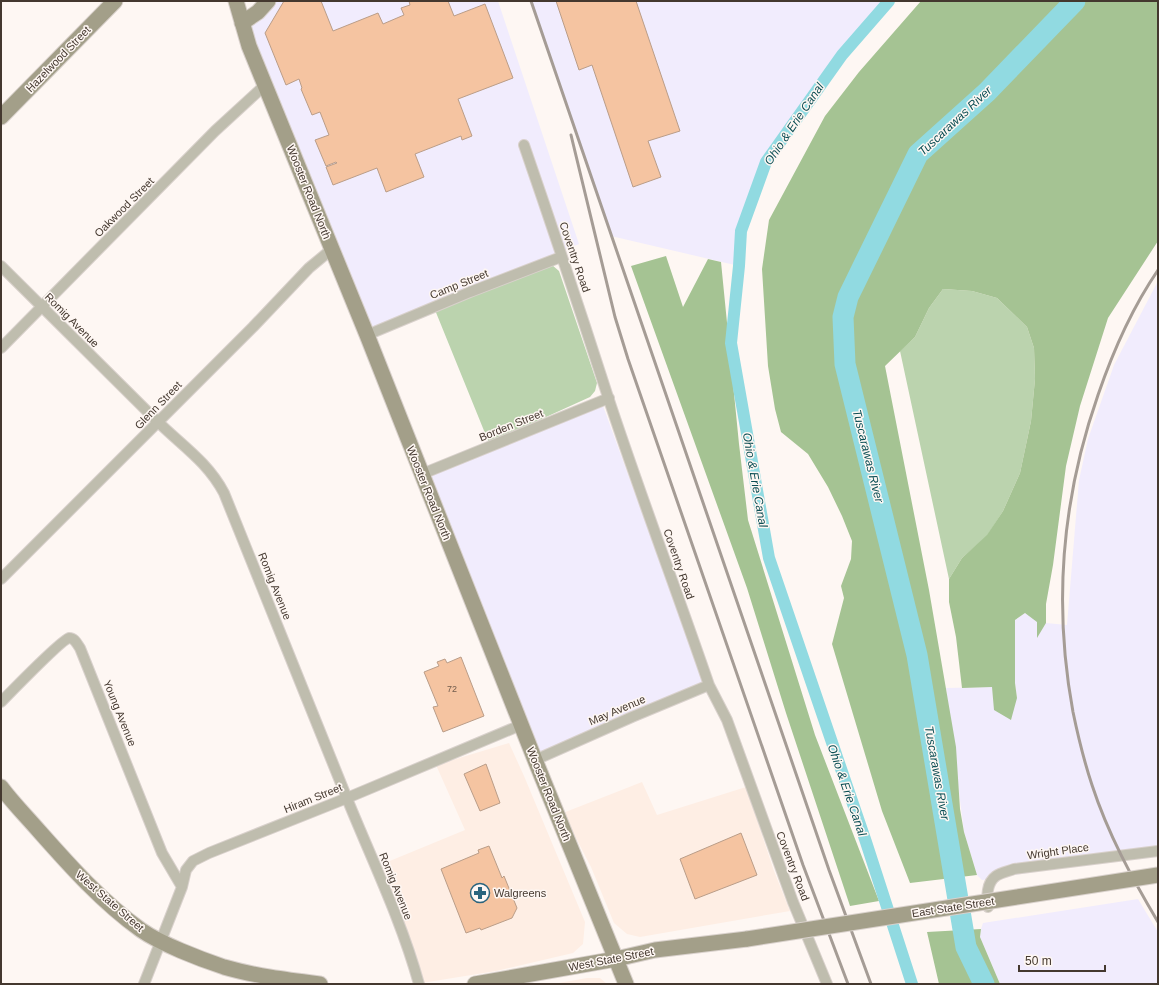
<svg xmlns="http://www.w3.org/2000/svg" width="1159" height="985" font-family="Arial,sans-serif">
  <rect width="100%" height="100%" fill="#fef7f3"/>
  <!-- built -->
  <path fill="#feeee4" d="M 509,743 L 524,776 L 585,922 L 583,944 L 573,953 L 496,971 L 422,983 L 380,865 L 465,830 L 436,765 Z
    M 642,782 L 657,815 L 746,787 L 774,871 L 790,911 L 640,937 L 627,934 L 614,923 L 591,867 L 563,813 Z
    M 587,978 L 600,978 L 607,984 L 553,984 Z"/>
  <!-- industrial -->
  <path fill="#f1ecfd" d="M 264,1 L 498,1 L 579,244 L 368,331 L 248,25 Z
    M 531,1 L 889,1 L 842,55 L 766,162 L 741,231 L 739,266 L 611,236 Z
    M 1158,281 L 1158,853 L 982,880 L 977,875 L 964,832 L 946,688 L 992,687 L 1017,698 L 1015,683 L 1015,620 L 1025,613 L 1038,622 L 1037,637 L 1046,623 L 1067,625 L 1079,480 L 1088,439 L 1114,365 Z
    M 603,406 L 704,682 L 537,753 L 424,475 Z
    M 1138,899 L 1158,932 L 1158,984 L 1000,984 L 980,937 L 981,929 L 983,923 Z"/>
  <!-- green -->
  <path fill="#bbd3ae" d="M 552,265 L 559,271 L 597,383 L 595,391 L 590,397 L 489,443 L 435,310 Z
    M 943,289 L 972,291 L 997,298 L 1027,327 L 1034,348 L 1035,379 L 1031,421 L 1020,473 L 1003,511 L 987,536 L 962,558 L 949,579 L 900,351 L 915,337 L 929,308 Z"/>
  <!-- forest -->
  <path fill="#a5c393" d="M 921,1 L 1158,1 L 1158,241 L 1108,318 L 1080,406 L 1066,466 L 1053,565 L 1046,604 L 1046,623 L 1037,638 L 1037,622 L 1025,613 L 1015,620 L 1015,683 L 1017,698 L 1011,720 L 994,710 L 992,687 L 962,688 L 956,637 L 949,602 L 949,579 L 962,558 L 987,535 L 1003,511 L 1020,473 L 1031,421 L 1035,379 L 1034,348 L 1027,327 L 997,298 L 972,291 L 943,289 L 929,308 L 915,337 L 885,366 L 929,590 L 956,747 L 960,809 L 964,832 L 977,875 L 910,883 L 882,811 L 832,644 L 844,598 L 841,586 L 851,559 L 852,541 L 842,516 L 828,487 L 808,454 L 781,432 L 775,409 L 768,366 L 762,269 L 769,220 L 825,116 L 859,72 Z
    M 666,256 L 683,307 L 708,259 L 721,262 L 739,444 L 748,520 L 815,735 L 879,901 L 850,906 L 786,713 L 747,588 L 631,266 Z
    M 981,929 L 980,937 L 1000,984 L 939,984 L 927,932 Z"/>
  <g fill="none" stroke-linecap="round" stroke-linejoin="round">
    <!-- canal -->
    <path stroke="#91dae1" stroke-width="12" d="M 889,1 L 842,55 L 766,162 L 741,231 L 739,266 L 731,343 L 769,558 L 866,842 L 912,984"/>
    <!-- river -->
    <path stroke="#91dae1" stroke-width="21" d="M 984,984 L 966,947 L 917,655 L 845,364 L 843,317 L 848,297 L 918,154 L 987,92 L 1075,1"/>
  </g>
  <!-- building -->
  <path fill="#f5c4a1" stroke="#ba9d88" d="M 284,1 L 321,1 L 333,31 L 378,13 L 383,24 L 404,15 L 401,8 L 410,5 L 409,1 L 448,1 L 454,16 L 485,4 L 513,78 L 458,99 L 472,136 L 462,140 L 461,136 L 415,154 L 424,177 L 386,192 L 377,168 L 333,185 L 326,167 L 337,163 L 336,162 L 326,166 L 315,140 L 329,135 L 320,112 L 312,115 L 301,89 L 302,88 L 299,79 L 286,85 L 265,33 Z
    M 556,1 L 636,1 L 680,131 L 648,141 L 661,177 L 633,187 L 592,65 L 579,70 Z
    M 461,657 L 484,716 L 443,732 L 433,707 L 438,706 L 424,672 L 439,666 L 437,662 L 445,659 L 447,663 Z
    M 486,764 L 500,803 L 480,811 L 464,774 Z
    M 741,833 L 757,875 L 695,899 L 680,859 Z
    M 489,846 L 502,878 L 504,876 L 517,908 L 512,918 L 481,930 L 480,928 L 466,933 L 441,869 L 479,853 L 478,850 Z"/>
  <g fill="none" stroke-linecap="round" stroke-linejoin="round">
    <!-- street casing -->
    <g stroke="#d9d1cc" stroke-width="12">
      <path id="street" d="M 524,145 C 553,229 581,313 608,397 C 640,494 676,589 709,685 L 727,720 L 793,902 L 827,984
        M 1,266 C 53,317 104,369 156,420 C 181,445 207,461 224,493 C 265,594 305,695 346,796 C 371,858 401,919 419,984
        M 367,335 L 470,292 L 561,257
        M 1,348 L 215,131 L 265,85
        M 422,474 L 609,398
        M 1,579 L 253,327 L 309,268 L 332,249
        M 1,702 C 11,692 61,640 69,638 C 75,638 77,644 80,648 L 162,853 L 182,887
        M 535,760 L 632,717 L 709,685
        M 988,907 C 987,897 986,883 996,876 C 1000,873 1009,871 1014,869 L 1158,851
        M 144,984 L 182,887 L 186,870 L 193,861 L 209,853 L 347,798 L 521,725"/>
    </g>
    <!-- secondary casing -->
    <g stroke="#d9d1cc" stroke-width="17">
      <path id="secondary" d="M 236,1 L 249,46 L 367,335 L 535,760 L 626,984
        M 242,23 L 258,12 L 268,1
        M 1,117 L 115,1
        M 1,787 C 13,803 26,816 39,831 C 70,866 102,902 141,930 C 161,944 200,959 224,967 C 255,976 288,980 320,984
        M 475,984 L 616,959 L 655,950 L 747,939"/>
    </g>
    <!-- street -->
    <use href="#street" stroke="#bfbdae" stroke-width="10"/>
    <!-- secondary -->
    <use href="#secondary" stroke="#a39f89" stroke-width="15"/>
    <!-- rail -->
    <path stroke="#a59c95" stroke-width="3" d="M 531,1 L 829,870 L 871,984
      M 571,135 L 615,317 L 628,359 L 803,865 L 848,984
      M 1158,270 C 1132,308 1113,351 1098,395 C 1062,498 1053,604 1073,712 C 1078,736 1084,761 1092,785 C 1108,834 1132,878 1158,922"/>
    <!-- secondary-bridge casing -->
    <g stroke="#d9d1cc" stroke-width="17" stroke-linecap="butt">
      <path id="secondary-bridge" d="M 747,939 L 1158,875"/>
    </g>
    <!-- secondary-bridge -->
    <use href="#secondary-bridge" stroke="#a39f89" stroke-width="15"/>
  </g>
  <!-- icons -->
  <defs>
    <g id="pharmacy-ring" transform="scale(1)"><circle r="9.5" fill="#fef7f3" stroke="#2a647d" stroke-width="1.5"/><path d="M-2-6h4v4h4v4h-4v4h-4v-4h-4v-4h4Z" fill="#2a647d"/></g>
  </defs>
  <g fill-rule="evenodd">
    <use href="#pharmacy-ring" x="480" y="893"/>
  </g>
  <g text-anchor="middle" stroke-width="3" stroke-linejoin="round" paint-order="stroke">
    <!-- number labels -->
    <g font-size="9" fill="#705b4c">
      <text x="452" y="692">72</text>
    </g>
    <!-- street labels -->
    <g font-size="11" fill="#44382f" stroke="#fef7f3">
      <text transform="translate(58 59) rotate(-46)" y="4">Hazelwood Street</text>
      <text transform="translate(309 192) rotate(68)" y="4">Wooster Road North</text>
      <text transform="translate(124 207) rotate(-45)" y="4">Oakwood Street</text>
      <text transform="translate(575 257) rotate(71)" y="4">Coventry Road</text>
      <text transform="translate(459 284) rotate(-22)" y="4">Camp Street</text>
      <text transform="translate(72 320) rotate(45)" y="4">Romig Avenue</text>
      <text transform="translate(158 405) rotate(-46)" y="4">Glenn Street</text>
      <text transform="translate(511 425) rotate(-22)" y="4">Borden Street</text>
      <text transform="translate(429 493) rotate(68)" y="4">Wooster Road North</text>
      <text transform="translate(679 564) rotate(71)" y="4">Coventry Road</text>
      <text transform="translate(275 586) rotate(68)" y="4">Romig Avenue</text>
      <text transform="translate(617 710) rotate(-23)" y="4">May Avenue</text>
      <text transform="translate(120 713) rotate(68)" y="4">Young Avenue</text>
      <text transform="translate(549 794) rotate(68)" y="4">Wooster Road North</text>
      <text transform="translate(313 798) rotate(-22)" y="4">Hiram Street</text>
      <text transform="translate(1058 851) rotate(-8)" y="4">Wright Place</text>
      <text transform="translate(793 866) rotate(69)" y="4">Coventry Road</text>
      <text transform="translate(396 886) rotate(68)" y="4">Romig Avenue</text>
      <text transform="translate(110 901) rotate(41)" y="4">West State Street</text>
      <text transform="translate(953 907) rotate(-9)" y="4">East State Street</text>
      <text transform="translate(611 959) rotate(-11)" y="4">West State Street</text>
    </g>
    <!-- poi labels -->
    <g font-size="11" fill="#44382f" stroke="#fef7f3" text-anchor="start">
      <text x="494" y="897">Walgreens</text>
    </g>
    <!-- water labels -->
    <g font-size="12" font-style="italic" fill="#0b4e54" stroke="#fef7f3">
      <text transform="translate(955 121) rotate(-43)" y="4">Tuscarawas River</text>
      <text transform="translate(794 124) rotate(-56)" y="4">Ohio &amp; Erie Canal</text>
      <text transform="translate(868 456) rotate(76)" y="4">Tuscarawas River</text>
      <text transform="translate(755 480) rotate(80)" y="4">Ohio &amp; Erie Canal</text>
      <text transform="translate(937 773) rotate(80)" y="4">Tuscarawas River</text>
      <text transform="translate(847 790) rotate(71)" y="4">Ohio &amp; Erie Canal</text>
    </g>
  </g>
  <!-- border -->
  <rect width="1159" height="985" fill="none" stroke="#44382f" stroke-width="4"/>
  <!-- scale -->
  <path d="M1019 965v6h86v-6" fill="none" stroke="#44382f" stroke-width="2"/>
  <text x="1025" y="965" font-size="12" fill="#44382f" stroke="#fef7f3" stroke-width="3" paint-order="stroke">50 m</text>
</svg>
